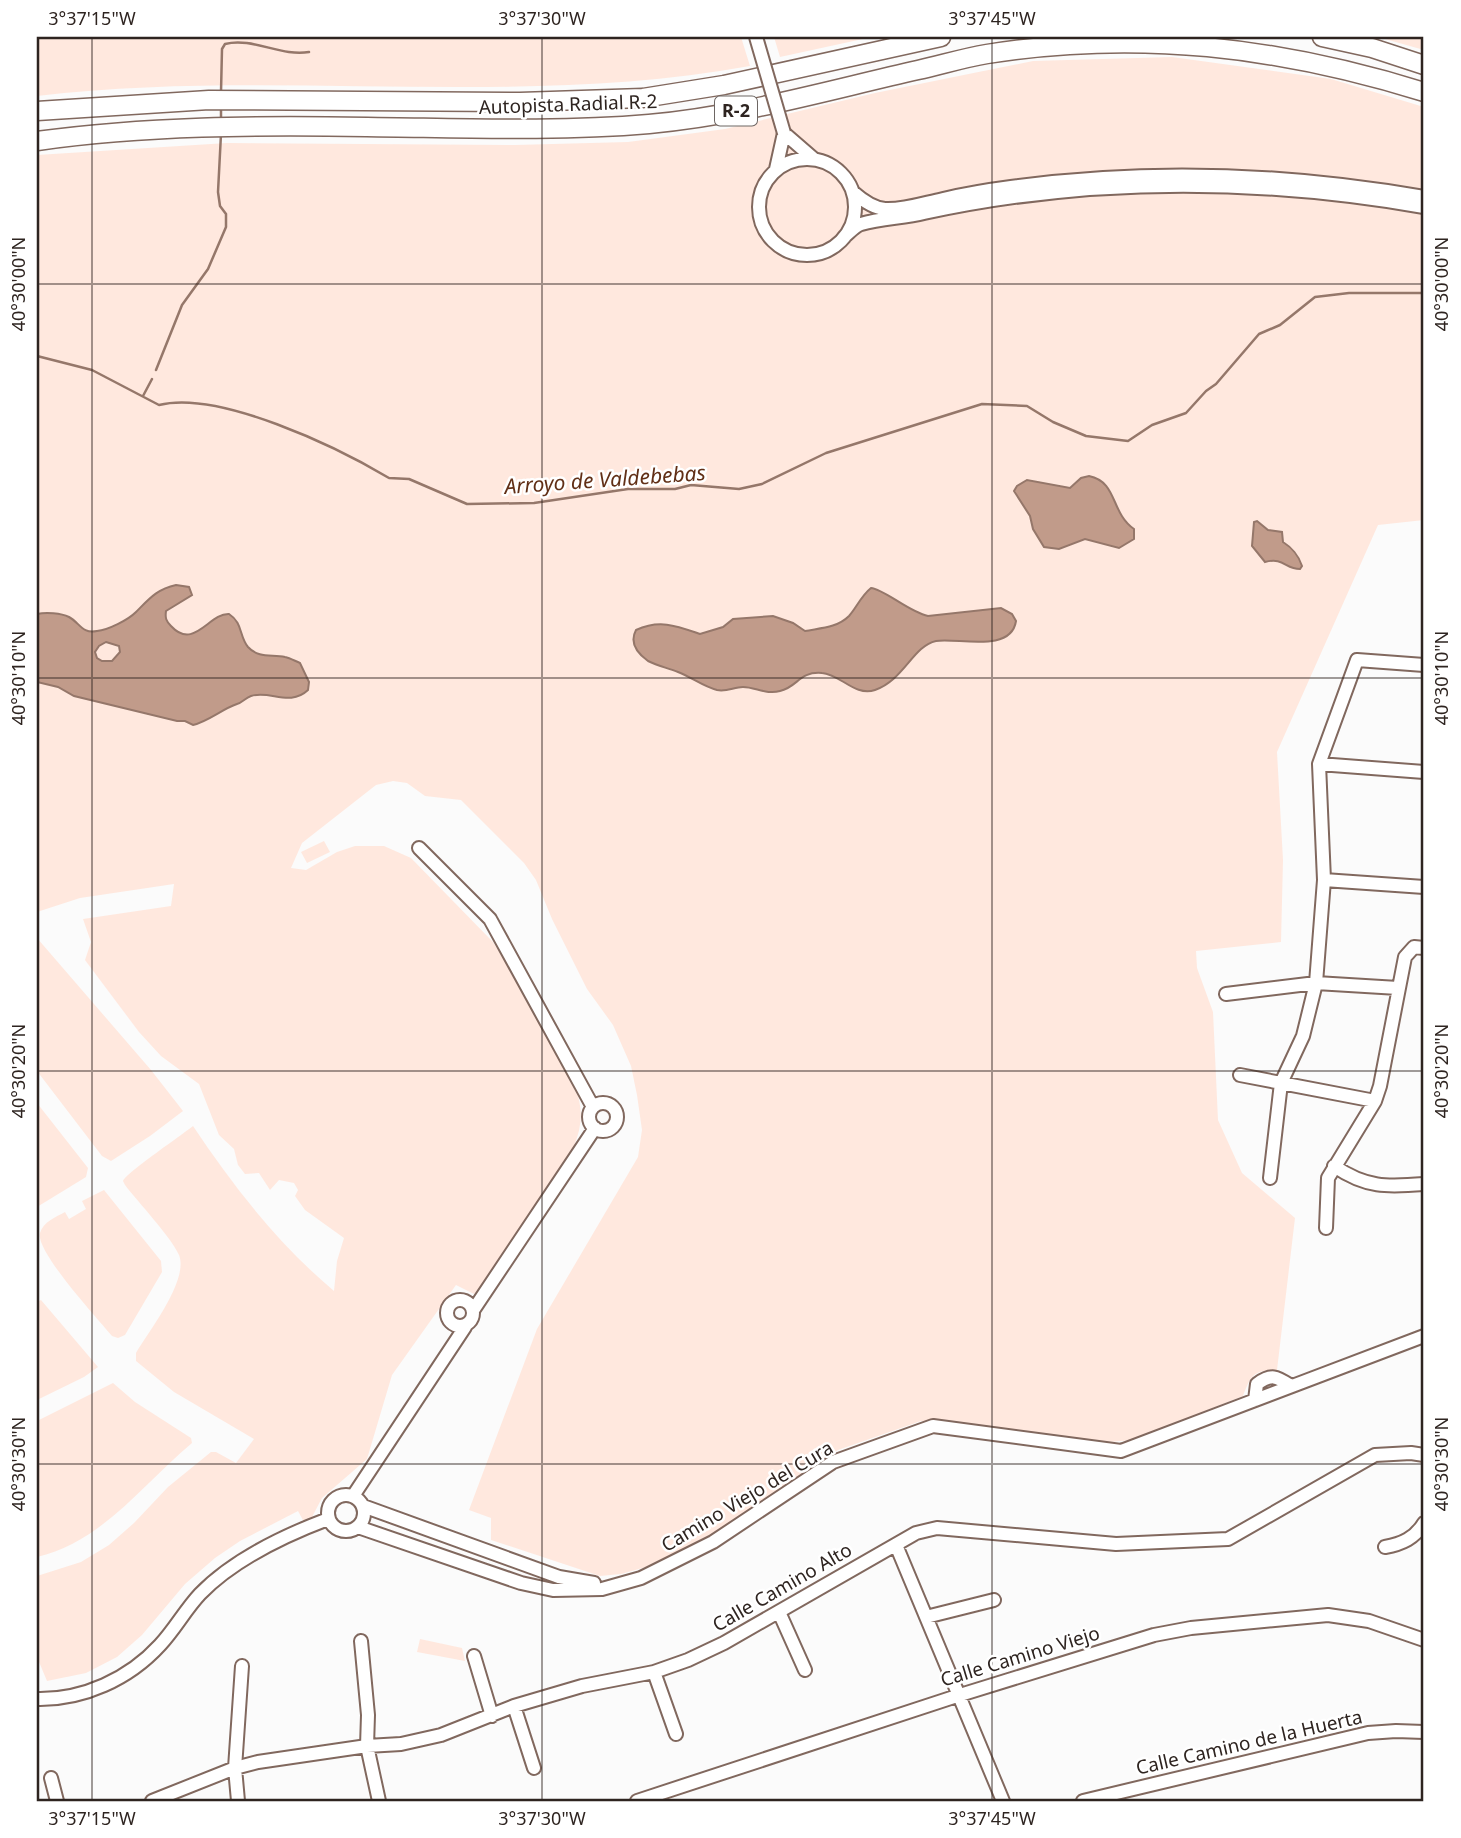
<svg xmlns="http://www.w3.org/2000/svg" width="1461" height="1838" font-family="'Noto Sans',sans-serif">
  <rect width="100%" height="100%" fill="#fbfbfb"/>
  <!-- green -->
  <path fill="#ffe8de" d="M 37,37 L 741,37 L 750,66 C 514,109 273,68 37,96 Z
    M 774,37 L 872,37 L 780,57 Z
    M 1378,37 L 1424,37 L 1424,50 Z
    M 1172,57 L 1331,79 L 1424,107 L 1424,520 L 1378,525 L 1277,752 L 1283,860 L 1281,942 L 1196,951 L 1197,968 L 1213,1012 L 1218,1120 L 1242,1173 L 1295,1218 L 1277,1370 C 1254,1370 1251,1375 1243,1396 L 1132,1440 L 1110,1442 L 921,1421 L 838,1450 L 702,1541 L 646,1567 L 621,1574 L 600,1576 L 491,1540 L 491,1518 L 469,1510 L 537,1329 L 638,1157 L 642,1130 L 637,1095 L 631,1066 L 613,1025 L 587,989 L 552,919 L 536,880 L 524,863 L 461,800 L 425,796 L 407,783 L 393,781 L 376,785 L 302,843 L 291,868 L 306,870 L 337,852 L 355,846 L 384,846 L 411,858 L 493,942 L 511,970 L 578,1096 C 583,1114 581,1129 574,1146 L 520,1232 L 480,1289 L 474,1294 L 456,1285 L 392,1375 L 367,1459 L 322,1498 L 312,1517 L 304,1522 L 298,1511 L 240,1541 L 215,1558 L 185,1584 L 142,1635 L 117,1657 L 86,1673 L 47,1681 L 37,1657 L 37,1576 L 81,1562 L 109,1545 L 134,1523 L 168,1487 L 211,1452 L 216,1452 L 236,1463 L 254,1439 L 174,1392 L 136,1361 L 136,1353 C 149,1331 189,1280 179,1255 C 171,1237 138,1202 125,1185 L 123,1181 C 126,1173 182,1135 193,1126 C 234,1187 277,1243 334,1291 L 337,1261 L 344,1238 L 305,1210 L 295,1196 L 298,1190 L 294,1183 L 279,1180 L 270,1190 L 259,1173 L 245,1174 L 238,1165 L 234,1149 L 219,1135 L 199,1084 L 161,1056 L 139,1032 L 85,960 L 91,942 L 83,919 L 171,906 L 174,884 L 80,898 L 37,912 L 37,155 L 227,143 L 515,145 L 628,142 L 725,129 L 875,93 L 1033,61 Z
    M 324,841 L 330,852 L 307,863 L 301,852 Z
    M 37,938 L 151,1070 L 183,1111 L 150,1136 L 111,1161 L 102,1156 L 37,1071 Z
    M 37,1103 L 88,1168 L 86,1177 L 37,1207 Z
    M 104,1190 L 161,1261 L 162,1272 L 125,1335 L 118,1338 L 112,1336 C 98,1319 35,1251 40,1233 C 43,1222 56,1217 65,1212 L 69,1219 L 86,1209 L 82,1201 Z
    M 41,1300 L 98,1367 L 84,1377 L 37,1400 L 37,1302 Z
    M 113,1383 L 135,1402 L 191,1438 L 192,1443 C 143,1484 102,1542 37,1557 L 37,1421 Z
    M 420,1639 L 462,1648 L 465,1661 L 417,1652 Z"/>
  <!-- water -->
  <path fill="#c19b8a" stroke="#95776a" stroke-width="2" fill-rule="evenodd" d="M 1089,476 C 1118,482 1110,512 1134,529 L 1134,539 L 1119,548 L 1085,539 L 1059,549 L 1044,547 L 1033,529 L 1030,516 L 1014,491 L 1017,486 L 1027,480 L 1070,488 L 1081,478 Z
    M 1257,521 L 1268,530 L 1282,532 L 1283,542 C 1291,547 1299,556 1302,566 L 1300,569 C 1285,569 1284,557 1265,562 L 1252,546 L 1254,522 Z
    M 176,585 L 189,587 L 192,595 L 166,611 C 165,618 166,621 171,626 C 194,651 209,613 229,614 C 243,623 239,636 248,647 C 259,659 272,654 285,657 C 290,658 295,661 300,663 L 309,682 L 308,690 C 290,707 270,690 251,696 C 245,698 242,703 237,704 C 222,709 209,721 193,725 L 185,721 L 177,721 L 74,696 L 58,687 L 37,682 L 37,614 C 46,612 61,613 69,617 C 80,623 82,634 97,631 C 108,630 128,620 136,612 C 149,599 157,589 176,585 ZM 106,642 L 119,646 L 120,652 L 112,661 L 102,661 L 97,658 L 95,652 L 99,646 Z
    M 871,588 C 884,589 909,612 928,616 L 1001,608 L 1012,614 L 1016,621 C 1011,654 956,637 936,641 C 913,646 904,680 875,690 C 855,697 840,674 822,673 C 799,671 798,687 780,691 C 767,695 755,687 743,687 C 734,687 727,692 717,690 C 704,687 691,677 678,672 C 668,668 658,666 648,661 C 637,653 629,643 636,630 C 660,619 677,626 700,634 L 723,627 L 733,619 L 773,616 L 793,623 L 805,631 C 820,628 837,628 849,616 C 857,607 861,596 871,588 Z"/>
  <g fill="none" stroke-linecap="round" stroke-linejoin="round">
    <!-- stream -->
    <path stroke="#95776a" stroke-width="2.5" d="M 221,92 L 222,49 L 225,44 C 253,37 281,57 309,52
      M 221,120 L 221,106
      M 37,356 L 92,370 L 159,405 C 219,390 337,447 389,478 L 409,479 L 467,504 L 534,503 L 628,489 L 675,489 L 691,485 L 739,489 L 762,484 L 826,453 L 982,404 L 1027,406 L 1053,422 L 1086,436 L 1128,441 L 1152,425 L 1186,413 L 1206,391 L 1216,384 L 1259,334 L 1280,325 L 1315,297 L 1349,293 L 1424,293
      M 156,370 L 182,305 L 208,269 L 226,227 L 226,214 L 220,206 L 218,192 L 221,134
      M 143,396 L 152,379"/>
    <!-- minor casing -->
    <g stroke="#81685e" stroke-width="16">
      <path id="minor" d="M 784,133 L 814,159
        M759 207a48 48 0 1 1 96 0a48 48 0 1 1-96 0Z
        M 776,169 L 784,133
        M 853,192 C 862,200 873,208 885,209 C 904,210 924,203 943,199 C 965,194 988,190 1011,187 C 1149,168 1287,173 1424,197
        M 844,237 C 850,232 855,226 861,224 C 881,218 904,218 924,213 C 1090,177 1257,178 1424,207
        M 1319,764 L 1424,772
        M 419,848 L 490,919 L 593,1107
        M 1324,880 L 1424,887
        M 1226,994 L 1316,983 L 1398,988
        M 1240,1075 L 1375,1101
        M589 1117a14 14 0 1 1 28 0a14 14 0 1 1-28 0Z
        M 1334,1166 C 1366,1188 1387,1187 1424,1184
        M 1270,1178 L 1281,1083 L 1303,1036 L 1316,983 L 1324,880 L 1319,764 L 1357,660 L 1424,665
        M 1326,1228 L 1328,1178 L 1375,1101 L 1380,1086 L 1405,957 L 1414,947 L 1424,948
        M447 1313a13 13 0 1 1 26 0a13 13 0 1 1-26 0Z
        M 474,1309 L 595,1128
        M 1255,1400 L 1257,1384 C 1272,1373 1277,1377 1291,1386
        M328 1513a18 18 0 1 1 36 0a18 18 0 1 1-36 0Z
        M 353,1496 L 465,1327
        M 363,1506 L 559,1577 L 594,1583
        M 358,1527 L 521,1583 L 553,1590 L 602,1589 L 641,1578 L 713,1542 L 833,1462 L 933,1426 L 1121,1451 L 1424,1336
        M 896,1545 L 1003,1801
        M 1385,1547 C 1402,1544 1415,1538 1424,1523
        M 779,1612 L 805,1670
        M 926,1617 L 994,1600
        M 361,1641 L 368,1715 L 367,1746 L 379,1801
        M 474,1656 L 492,1716
        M 654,1672 L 676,1734
        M 37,1699 C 83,1700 129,1679 160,1645 C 175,1629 185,1610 200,1594 C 234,1559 283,1536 328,1519
        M 514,1706 L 534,1768
        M 51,1778 L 57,1801
        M 152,1801 L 235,1768 L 258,1762 L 367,1746 L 401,1744 L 441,1735 L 514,1706 L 582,1686 L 654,1672 L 688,1660 L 724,1643 L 916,1533 L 937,1528 L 1116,1544 L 1228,1539 L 1375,1455 L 1411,1453 L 1424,1455
        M 238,1801 L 235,1768 L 242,1666
        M 637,1801 L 960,1695 L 1154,1635 L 1191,1628 L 1328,1615 L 1369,1621 L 1424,1640
        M 1083,1801 L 1368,1733 L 1396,1731 L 1424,1732"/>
    </g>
    <!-- highway casing -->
    <g stroke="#81685e" stroke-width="21">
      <path id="highway" d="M 1322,37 L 1372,48 L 1424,65
        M 37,111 L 209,100 L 520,102 L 643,98 L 724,85 L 941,37
        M 37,141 C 146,126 257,125 367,127 C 461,128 555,132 649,124 C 740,116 829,90 918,70 C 941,65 963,58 987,54 C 1138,30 1279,47 1424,92"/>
    </g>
    <!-- minor -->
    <use href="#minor" stroke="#fff" stroke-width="12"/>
    <!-- highway -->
    <use href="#highway" stroke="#fff" stroke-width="18"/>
    <!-- minor-bridge casing -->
    <g stroke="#81685e" stroke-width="16" stroke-linecap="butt">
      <path id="minor-bridge" d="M 756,37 L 784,133"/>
    </g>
    <!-- minor-bridge -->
    <use href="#minor-bridge" stroke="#fff" stroke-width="12"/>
  </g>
  <!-- ticks -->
  <path fill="none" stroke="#2e2420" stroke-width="2" stroke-opacity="0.45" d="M 92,37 L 92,1801M 542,37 L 542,1801M 992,37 L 992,1801M 37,284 L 1424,284M 37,678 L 1424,678M 37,1071 L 1424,1071M 37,1464 L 1424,1464"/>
  <g text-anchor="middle" stroke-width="5" stroke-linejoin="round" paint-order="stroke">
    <!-- shield labels -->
    <rect fill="#fff" stroke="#6d6663" stroke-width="2" x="715" y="96.5" width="42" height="29" rx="5"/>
    <g font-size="18" font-weight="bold" fill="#2e2420">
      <text x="736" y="117">R-2</text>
    </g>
    <!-- street labels -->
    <g font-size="19" fill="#2e2420" stroke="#fff">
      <text transform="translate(568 104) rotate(-2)" y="7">Autopista Radial R-2</text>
      <text transform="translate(747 1496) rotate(-31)" y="7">Camino Viejo del Cura</text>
      <text transform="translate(782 1587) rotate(-30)" y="7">Calle Camino Alto</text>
      <text transform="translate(1020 1656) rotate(-17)" y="7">Calle Camino Viejo</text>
      <text transform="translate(1249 1742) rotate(-13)" y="7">Calle Camino de la Huerta</text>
    </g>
    <!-- water labels -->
    <g font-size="21" font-style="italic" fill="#612f16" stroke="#fff">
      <text transform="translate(605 480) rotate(-4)" y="7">Arroyo de Valdebebas</text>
    </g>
  </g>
  <!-- border -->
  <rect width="1461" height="1838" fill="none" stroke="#ffffff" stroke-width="77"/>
  <rect x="38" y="38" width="1384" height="1762" fill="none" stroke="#2e2420" stroke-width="2.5"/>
  <g font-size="18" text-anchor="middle" fill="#2e2420">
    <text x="92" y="25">3°37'15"W</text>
    <text x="542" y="25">3°37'30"W</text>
    <text x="992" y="25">3°37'45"W</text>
    <text transform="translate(1442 284) rotate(-90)" y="6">40°30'00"N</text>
    <text transform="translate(19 284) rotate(-90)" y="6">40°30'00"N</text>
    <text transform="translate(1442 678) rotate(-90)" y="6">40°30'10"N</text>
    <text transform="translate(19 678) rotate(-90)" y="6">40°30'10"N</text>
    <text transform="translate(1442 1071) rotate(-90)" y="6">40°30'20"N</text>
    <text transform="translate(19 1071) rotate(-90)" y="6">40°30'20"N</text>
    <text transform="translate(1442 1464) rotate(-90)" y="6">40°30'30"N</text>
    <text transform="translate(19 1464) rotate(-90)" y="6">40°30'30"N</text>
    <text x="92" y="1825">3°37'15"W</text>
    <text x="542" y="1825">3°37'30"W</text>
    <text x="992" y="1825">3°37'45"W</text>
  </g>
</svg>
